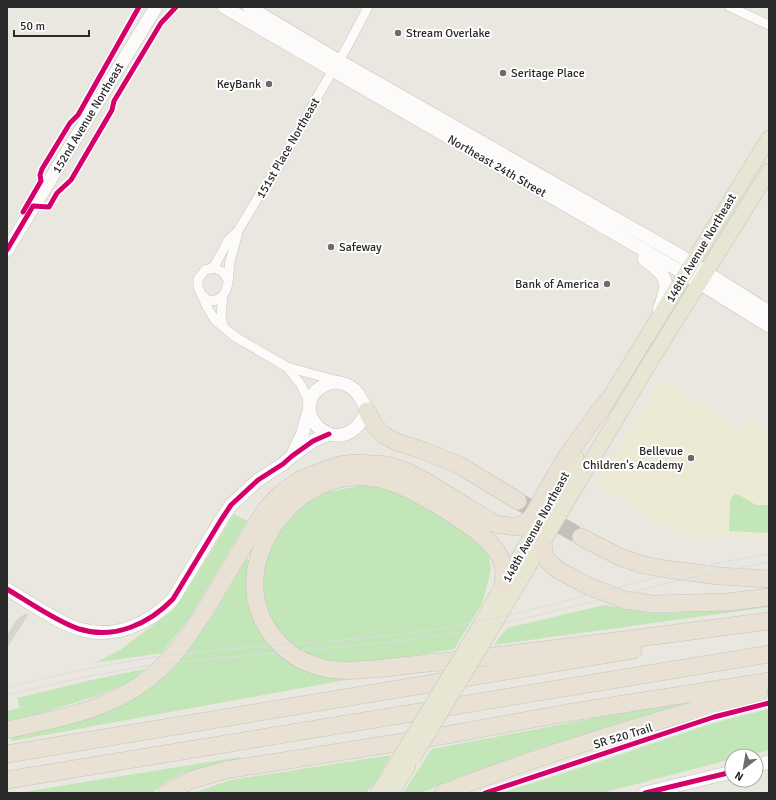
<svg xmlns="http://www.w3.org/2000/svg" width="776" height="800" font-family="Signika,sans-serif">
  <rect width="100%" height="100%" fill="#e9e7e0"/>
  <!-- education -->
  <path fill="#ece9d4" d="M 660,379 L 740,430 L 747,418 L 769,431 L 769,541 L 678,534 L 597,485 Z"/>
  <!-- green -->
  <path fill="#c2e6b7" d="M 364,485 L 391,490 L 439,515 L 469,535 L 488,553 L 491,570 L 482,604 L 454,649 L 378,662 L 332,662 L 310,657 L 290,646 L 270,622 L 262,594 L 262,569 L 281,526 L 297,508 L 328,492 Z
    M 734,494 L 739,495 L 756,505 L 769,505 L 769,533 L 729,531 L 730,500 Z
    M 234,514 L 247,521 L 190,617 L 162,653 L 95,663 L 120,650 L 172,611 L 186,592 Z
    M 247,558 L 250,561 L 247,589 L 249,607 L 256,627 L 267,643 L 281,657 L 311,672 L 351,679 L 12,741 L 11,738 L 77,722 L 122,705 L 173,669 L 214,614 Z
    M 769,600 L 769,607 L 494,645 L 507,628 L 605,605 L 649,613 L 679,613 Z
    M 145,669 L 128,683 L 100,695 L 42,713 L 7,721 L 7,711 L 20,708 L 17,698 L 96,679 Z
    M 737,691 L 734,695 L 539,748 L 420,793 L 403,793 L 432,749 Z
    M 769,709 L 769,750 L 745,756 L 732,756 L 732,759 L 602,793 L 501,793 L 583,767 L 717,722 Z
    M 391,755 L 374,785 L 365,793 L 192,793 L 231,780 Z
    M 240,757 L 239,760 L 183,773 L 166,782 L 152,793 L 17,793 Z"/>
  <!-- plaza -->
  <path fill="#d7d5ce" d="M 25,614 L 28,614 L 28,615 L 7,648 L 7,635 L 18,618 Z"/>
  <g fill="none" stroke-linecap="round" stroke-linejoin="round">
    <!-- highway-tunnel -->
    <path stroke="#c3c1bc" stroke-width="17" stroke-dasharray="17 8" stroke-linecap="butt" d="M 518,501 L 581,537"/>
    <!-- street casing -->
    <g stroke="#c6c5c5" stroke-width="10">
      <path id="street" d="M 730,7 L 769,25
        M 210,269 L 215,265 L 229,239 L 238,231 L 266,184 L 278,168 L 323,87 L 347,47 L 368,7
        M 228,280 L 223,272 L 214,268 L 205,270 L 198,279 L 198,287 L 207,307 L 215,320 L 234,336 L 287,367 L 338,381
        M 202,295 C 207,300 212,303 218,299 C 231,292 228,274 230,262 C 232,252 236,242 238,231
        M 223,326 L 221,317 L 223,295
        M 287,367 L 301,385 L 310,404"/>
    </g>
    <!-- secondary casing -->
    <g stroke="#c6c5c5" stroke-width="14">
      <path id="secondary" d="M 224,7 L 685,274 L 769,326
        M 249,7 L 339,61 L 679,255 L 769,312
        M 7,250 L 156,7
        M 644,259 C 670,279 669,280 659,311
        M 333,382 C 354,383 359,393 367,411 C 338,473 275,399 333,382 Z
        M 293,454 L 302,435 L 309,411
        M 7,589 C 27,601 57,622 79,629 C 114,640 149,624 173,599 L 221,520 L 231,505 L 258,480 L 283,464 L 292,456 L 313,441 L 329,434
        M 756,766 L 769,762
        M 645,793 L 732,772"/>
    </g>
    <!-- primary casing -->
    <g stroke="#c4c4c1" stroke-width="16">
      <path id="primary" d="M 600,413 L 769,138
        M 477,631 L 576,457
        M 490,631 L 652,359 L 769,171
        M 378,793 L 400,758
        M 392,793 L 408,766"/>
    </g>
    <!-- highway casing -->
    <g stroke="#c4c4c1" stroke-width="18">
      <path id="highway" d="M 367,411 L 375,426 L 385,436 L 397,442 L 424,451 L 459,465 L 518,501
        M 581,537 L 620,557 L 643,565 L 666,569 L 719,576 L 769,579
        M 543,543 L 544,553 L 548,561 L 558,570 L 590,587 L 625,600 L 652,604 L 727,602 L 769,597
        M 503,586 C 504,575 505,565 499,555 C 486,530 415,490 388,481 C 378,478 366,476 355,477 C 304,479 259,527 255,577 C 252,618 277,653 316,666 C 338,673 362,670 385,668 C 407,665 428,663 450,661 C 556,649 663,635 769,621
        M 7,730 C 41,722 77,716 109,702 C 163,679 190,637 218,589 C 231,567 244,545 257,523 L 266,509 L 280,494 L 301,479 L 339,465 L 356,463 L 387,465 L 406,471 L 427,482 L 495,524 L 516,527 L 521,525 L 531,518 L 566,457 L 606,402
        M 7,754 L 633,650
        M 7,780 L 769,654
        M 167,793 L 191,780 L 226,770 L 446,735 L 567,713 L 769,681
        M 443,793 C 546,752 653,722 759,692"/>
    </g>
    <!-- street -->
    <use href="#street" stroke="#fcfbfa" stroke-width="9"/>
    <!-- secondary -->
    <use href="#secondary" stroke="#fcfbfa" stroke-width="13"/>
    <!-- primary -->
    <use href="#primary" stroke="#e7e6d3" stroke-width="15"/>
    <!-- highway -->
    <use href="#highway" stroke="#e9e1d3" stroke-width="17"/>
    <!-- tram -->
    <path stroke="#ddddde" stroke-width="1" d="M 7,688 C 58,674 111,663 163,656 C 255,644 347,643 439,629 C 550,611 657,571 769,554
      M 7,695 L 85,677 L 157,664 L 391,642 L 459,633 L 518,620 L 689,578 L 769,562"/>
    <!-- primary-bridge casing -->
    <g stroke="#c4c4c1" stroke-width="16" stroke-linecap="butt">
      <path id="primary-bridge" d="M 400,758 L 477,631
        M 413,758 L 490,631"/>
    </g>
    <!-- primary-bridge -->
    <use href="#primary-bridge" stroke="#e7e6d3" stroke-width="15"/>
    <!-- cycleway casing -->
    <g stroke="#fff" stroke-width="8">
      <path id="cycleway" d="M 23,212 L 41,181 L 40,175 L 42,169 L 70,123 L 78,115 L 139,7
        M 7,250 L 33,206 L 49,207 L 57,193 L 71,180 L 112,110 L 114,101 L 161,23 L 176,7
        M 7,589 C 27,601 57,622 79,629 C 114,640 149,624 173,599 L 221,520 L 231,505 L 258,480 L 283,464 L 292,456 L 313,441 L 329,434
        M 485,793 L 714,717 L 769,703
        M 645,793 L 732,772"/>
    </g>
    <!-- cycleway -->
    <use href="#cycleway" stroke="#d6006c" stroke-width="5"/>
  </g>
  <!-- markers -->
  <g fill="#6d6c6a" stroke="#fff" stroke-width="1.5">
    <circle cx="398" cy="33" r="4"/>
    <circle cx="503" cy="73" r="4"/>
    <circle cx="269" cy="84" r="4"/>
    <circle cx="331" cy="247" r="4"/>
    <circle cx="607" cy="284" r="4"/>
    <circle cx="691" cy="458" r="4"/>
  </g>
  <g text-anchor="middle" stroke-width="4" stroke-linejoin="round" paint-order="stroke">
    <!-- poi labels -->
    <g font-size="12" fill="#2a2a2a" stroke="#fff" text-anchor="start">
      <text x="406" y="37">Stream Overlake</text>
      <text x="511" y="77">Seritage Place</text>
      <text x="261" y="88" text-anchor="end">KeyBank</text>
      <text x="339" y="251">Safeway</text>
      <text x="599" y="288" text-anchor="end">Bank of America</text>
      <text x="683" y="455" text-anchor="end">Bellevue<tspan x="683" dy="14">Children's Academy</tspan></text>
    </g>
    <!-- street labels -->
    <g font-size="12" fill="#2a2a2a" stroke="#fff">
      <text transform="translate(88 118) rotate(-59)" y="4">152nd Avenue Northeast</text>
      <text transform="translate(288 148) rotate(-60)" y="4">151st Place Northeast</text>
      <text transform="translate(497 166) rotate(30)" y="4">Northeast 24th Street</text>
      <text transform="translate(701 248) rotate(-59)" y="4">148th Avenue Northeast</text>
      <text transform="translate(536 527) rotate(-61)" y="4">148th Avenue Northeast</text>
      <text transform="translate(623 736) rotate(-17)" y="4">SR 520 Trail</text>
    </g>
  </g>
  <!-- border -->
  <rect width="776" height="800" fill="none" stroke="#2a2a2a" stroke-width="16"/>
  <!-- north arrow -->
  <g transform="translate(744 768) rotate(211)"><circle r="19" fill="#ffffff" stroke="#aaaaaa"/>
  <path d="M0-3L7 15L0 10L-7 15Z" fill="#6d6c6a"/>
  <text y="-6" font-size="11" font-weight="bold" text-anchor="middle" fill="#2a2a2a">N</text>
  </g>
  <!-- scale -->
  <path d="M14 30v6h75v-6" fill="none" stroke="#2a2a2a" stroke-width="2"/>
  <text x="20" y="30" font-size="12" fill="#2a2a2a" stroke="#ffffff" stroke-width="3" paint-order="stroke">50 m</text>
</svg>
